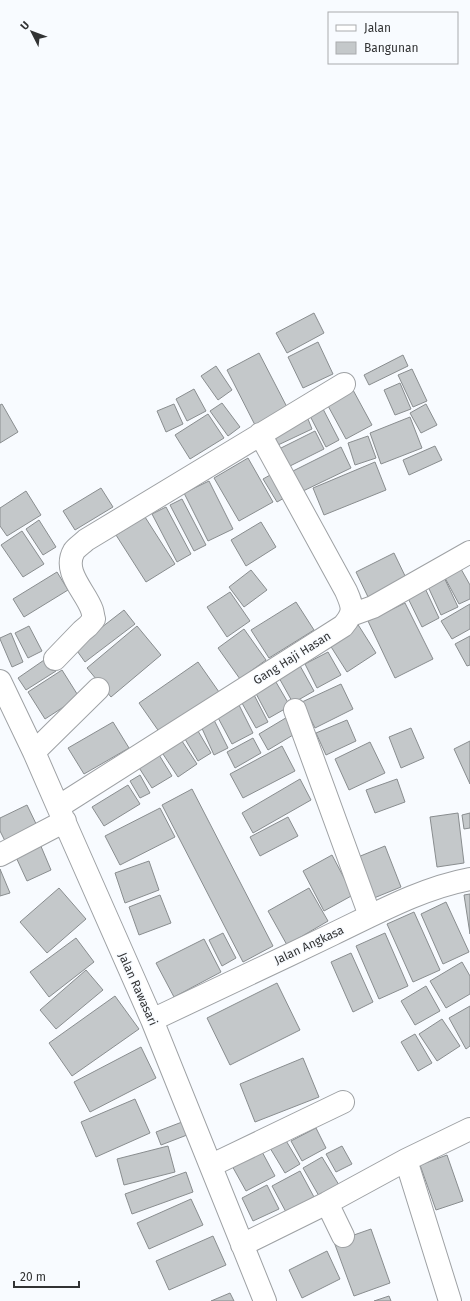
<svg xmlns="http://www.w3.org/2000/svg" width="470" height="1301" font-family="'Fira Sans',sans-serif">
  <rect width="100%" height="100%" fill="#f8fbff"/>
  <!-- building -->
  <path fill="#c4c8ca" stroke="#898d8f" d="M 314,313 L 324,333 L 287,353 L 276,333 Z
    M 318,342 L 333,374 L 303,388 L 288,357 Z
    M 259,353 L 289,411 L 256,427 L 227,370 Z
    M 403,355 L 408,366 L 369,385 L 364,375 Z
    M 216,366 L 232,390 L 218,400 L 201,376 Z
    M 412,369 L 427,401 L 413,407 L 398,375 Z
    M 400,383 L 411,409 L 395,415 L 384,390 Z
    M 194,389 L 206,411 L 187,421 L 176,399 Z
    M 353,390 L 372,425 L 346,439 L 327,404 Z
    M 222,403 L 240,427 L 228,436 L 210,411 Z
    M 2,404 L 18,432 L 0,443 L 0,405 Z
    M 174,404 L 183,424 L 166,432 L 157,411 Z
    M 426,404 L 437,425 L 421,433 L 410,413 Z
    M 322,407 L 339,440 L 326,447 L 309,414 Z
    M 208,414 L 224,438 L 190,459 L 175,435 Z
    M 306,414 L 312,429 L 278,445 L 272,430 Z
    M 410,417 L 422,448 L 381,464 L 370,433 Z
    M 315,431 L 324,449 L 288,467 L 279,449 Z
    M 368,436 L 376,458 L 355,465 L 348,443 Z
    M 435,446 L 442,460 L 409,475 L 403,460 Z
    M 341,447 L 351,468 L 301,492 L 291,472 Z
    M 248,458 L 273,502 L 239,521 L 214,478 Z
    M 375,462 L 386,490 L 324,515 L 313,488 Z
    M 272,474 L 286,497 L 277,502 L 263,479 Z
    M 209,481 L 233,529 L 208,541 L 184,493 Z
    M 101,488 L 113,507 L 75,530 L 63,511 Z
    M 26,491 L 41,515 L 7,536 L 0,526 L 0,508 Z
    M 182,499 L 206,545 L 194,551 L 170,505 Z
    M 166,507 L 191,554 L 177,562 L 152,514 Z
    M 145,517 L 175,564 L 146,582 L 116,535 Z
    M 39,520 L 56,547 L 43,555 L 26,529 Z
    M 261,522 L 276,547 L 246,566 L 231,540 Z
    M 22,531 L 44,564 L 23,577 L 1,545 Z
    M 394,553 L 407,580 L 369,599 L 356,572 Z
    M 461,569 L 470,585 L 470,599 L 459,604 L 445,578 Z
    M 251,570 L 267,590 L 244,607 L 229,587 Z
    M 57,572 L 68,590 L 24,617 L 13,599 Z
    M 442,573 L 458,607 L 441,615 L 425,580 Z
    M 423,584 L 439,618 L 422,627 L 405,592 Z
    M 230,592 L 250,621 L 227,637 L 207,607 Z
    M 296,602 L 314,630 L 269,658 L 251,630 Z
    M 405,603 L 433,659 L 395,678 L 368,621 Z
    M 470,604 L 470,629 L 452,639 L 441,621 Z
    M 124,610 L 135,624 L 85,662 L 75,648 Z
    M 357,623 L 376,653 L 347,672 L 328,642 Z
    M 29,626 L 42,651 L 28,658 L 15,633 Z
    M 137,626 L 161,655 L 111,697 L 87,668 Z
    M 244,629 L 266,660 L 240,679 L 218,648 Z
    M 11,633 L 23,662 L 12,667 L 0,639 L 0,638 Z
    M 470,636 L 470,665 L 467,666 L 455,644 Z
    M 328,652 L 341,675 L 317,688 L 305,664 Z
    M 47,658 L 56,671 L 26,690 L 18,678 Z
    M 198,662 L 219,692 L 160,733 L 139,703 Z
    M 299,664 L 314,691 L 293,703 L 278,676 Z
    M 62,670 L 79,697 L 45,719 L 28,692 Z
    M 273,677 L 290,706 L 269,718 L 253,688 Z
    M 341,684 L 353,709 L 315,728 L 302,702 Z
    M 251,689 L 268,722 L 256,728 L 238,696 Z
    M 237,701 L 253,733 L 232,744 L 215,712 Z
    M 289,716 L 298,732 L 268,750 L 259,734 Z
    M 213,718 L 228,748 L 214,755 L 200,724 Z
    M 347,720 L 356,741 L 326,755 L 316,733 Z
    M 113,722 L 129,748 L 84,774 L 68,748 Z
    M 195,726 L 211,753 L 198,761 L 182,734 Z
    M 411,728 L 424,758 L 401,768 L 389,737 Z
    M 180,738 L 197,764 L 178,777 L 161,751 Z
    M 253,738 L 261,753 L 235,768 L 227,752 Z
    M 470,741 L 470,784 L 454,749 Z
    M 370,742 L 385,773 L 349,790 L 335,759 Z
    M 282,746 L 295,771 L 243,798 L 230,774 Z
    M 156,750 L 172,776 L 152,788 L 136,763 Z
    M 140,775 L 150,793 L 140,798 L 130,781 Z
    M 300,779 L 311,800 L 253,833 L 242,813 Z
    M 397,779 L 405,802 L 375,813 L 366,790 Z
    M 128,785 L 140,804 L 104,826 L 92,807 Z
    M 192,789 L 273,946 L 243,962 L 162,805 Z
    M 27,805 L 39,830 L 7,845 L 0,831 L 0,818 Z
    M 160,808 L 175,837 L 120,865 L 105,836 Z
    M 458,813 L 464,863 L 437,867 L 430,817 Z
    M 470,813 L 470,828 L 464,829 L 462,815 Z
    M 288,817 L 298,836 L 260,856 L 250,837 Z
    M 40,844 L 51,870 L 27,881 L 15,855 Z
    M 385,846 L 401,887 L 374,898 L 358,857 Z
    M 332,855 L 353,895 L 324,911 L 303,871 Z
    M 149,861 L 159,890 L 125,903 L 115,873 Z
    M 0,869 L 10,893 L 0,896 Z
    M 59,888 L 86,919 L 47,953 L 20,922 Z
    M 309,888 L 328,921 L 287,945 L 268,911 Z
    M 470,894 L 470,934 L 464,895 Z
    M 160,895 L 171,923 L 139,935 L 129,907 Z
    M 446,902 L 469,952 L 443,964 L 421,914 Z
    M 414,912 L 440,970 L 413,982 L 387,924 Z
    M 223,933 L 236,958 L 222,966 L 209,940 Z
    M 385,933 L 408,986 L 379,999 L 356,946 Z
    M 76,938 L 94,962 L 49,997 L 30,972 Z
    M 204,939 L 221,972 L 174,997 L 156,963 Z
    M 351,953 L 373,1002 L 353,1012 L 331,962 Z
    M 462,962 L 470,976 L 470,994 L 446,1008 L 430,981 Z
    M 86,970 L 103,990 L 56,1029 L 40,1010 Z
    M 277,983 L 300,1030 L 230,1065 L 207,1018 Z
    M 426,986 L 440,1011 L 415,1025 L 401,1001 Z
    M 115,996 L 139,1029 L 72,1076 L 49,1043 Z
    M 470,1006 L 470,1046 L 466,1049 L 449,1018 Z
    M 442,1019 L 460,1046 L 437,1061 L 419,1034 Z
    M 415,1034 L 432,1063 L 418,1071 L 401,1042 Z
    M 141,1047 L 156,1078 L 90,1112 L 74,1082 Z
    M 303,1058 L 319,1097 L 255,1122 L 240,1084 Z
    M 135,1099 L 150,1133 L 96,1157 L 81,1122 Z
    M 182,1122 L 187,1135 L 161,1145 L 156,1132 Z
    M 316,1128 L 326,1148 L 302,1161 L 291,1141 Z
    M 282,1134 L 300,1164 L 285,1173 L 267,1143 Z
    M 168,1146 L 175,1172 L 124,1185 L 117,1159 Z
    M 342,1146 L 352,1164 L 336,1172 L 326,1154 Z
    M 260,1148 L 275,1176 L 246,1191 L 231,1164 Z
    M 447,1155 L 463,1201 L 436,1210 L 420,1165 Z
    M 322,1157 L 339,1185 L 319,1196 L 303,1168 Z
    M 300,1171 L 314,1197 L 286,1212 L 272,1186 Z
    M 186,1172 L 193,1192 L 132,1214 L 125,1194 Z
    M 267,1185 L 279,1209 L 253,1221 L 242,1198 Z
    M 191,1199 L 203,1225 L 149,1249 L 137,1223 Z
    M 371,1229 L 390,1283 L 354,1296 L 334,1242 Z
    M 213,1236 L 226,1265 L 169,1290 L 156,1261 Z
    M 327,1251 L 340,1279 L 302,1298 L 289,1270 Z
    M 230,1293 L 234,1301 L 211,1301 Z
    M 389,1296 L 391,1301 L 374,1301 Z"/>
  <g fill="none" stroke-linecap="round" stroke-linejoin="round">
    <!-- minor casing -->
    <g stroke="#9ea1a4" stroke-width="24">
      <path id="minor" d="M 351,615 L 373,607 L 470,552
        M 55,659 L 82,631 L 88,626 L 94,619 C 93,616 93,613 92,610 C 86,592 62,572 74,551 C 77,547 82,544 86,540 L 344,384
        M 0,681 L 34,752 L 58,807 L 152,1020 L 265,1301
        M 295,710 L 370,916
        M 34,752 L 98,689
        M 58,807 L 343,626 C 355,612 353,607 346,591 L 260,434
        M 0,855 L 65,821
        M 152,1020 C 213,991 273,963 333,934 C 377,913 422,888 470,879
        M 406,1160 L 450,1301
        M 212,1165 L 343,1102
        M 327,1203 L 343,1236
        M 242,1245 L 327,1203 L 406,1160 L 470,1129"/>
    </g>
    <!-- minor -->
    <use href="#minor" stroke="#fff" stroke-width="22"/>
  </g>
  <g text-anchor="middle" stroke-width="3" stroke-linejoin="round" paint-order="stroke">
    <!-- street labels -->
    <g font-size="12" fill="#323334" stroke="#f8fbff">
      <text transform="translate(292 658) rotate(-32)" y="4">Gang Haji Hasan</text>
      <text transform="translate(309 945) rotate(-25)" y="4">Jalan Angkasa</text>
      <text transform="translate(138 989) rotate(66)" y="4">Jalan Rawasari</text>
    </g>
  </g>
  <!-- legend -->
  <rect x="328" y="12" width="130" height="52" fill="#f8fbff" stroke="#a9abae"/>
  <rect x="336" y="25" width="20" height="6" fill="#ffffff" stroke="#a9abae"/>
  <text x="364" y="32" font-size="12" fill="#323334">Jalan</text>
  <rect x="336" y="42" width="20" height="12" fill="#c4c8ca" stroke="#a9abae"/>
  <text x="364" y="52" font-size="12" fill="#323334">Bangunan</text>
  <!-- north arrow -->
  <g transform="translate(32 32) rotate(312)" stroke="#f8fbff" stroke-width="3" paint-order="stroke">
  <path d="M0-3L7 15L0 10L-7 15Z" fill="#323334"/>
  <text y="-6" font-size="11" font-weight="bold" text-anchor="middle" fill="#323334">U</text>
  </g>
  <!-- scale -->
  <path d="M14 1281v6h65v-6" fill="none" stroke="#323334" stroke-width="2"/>
  <text x="20" y="1281" font-size="12" fill="#323334" stroke="#f8fbff" stroke-width="3" paint-order="stroke">20 m</text>
</svg>
